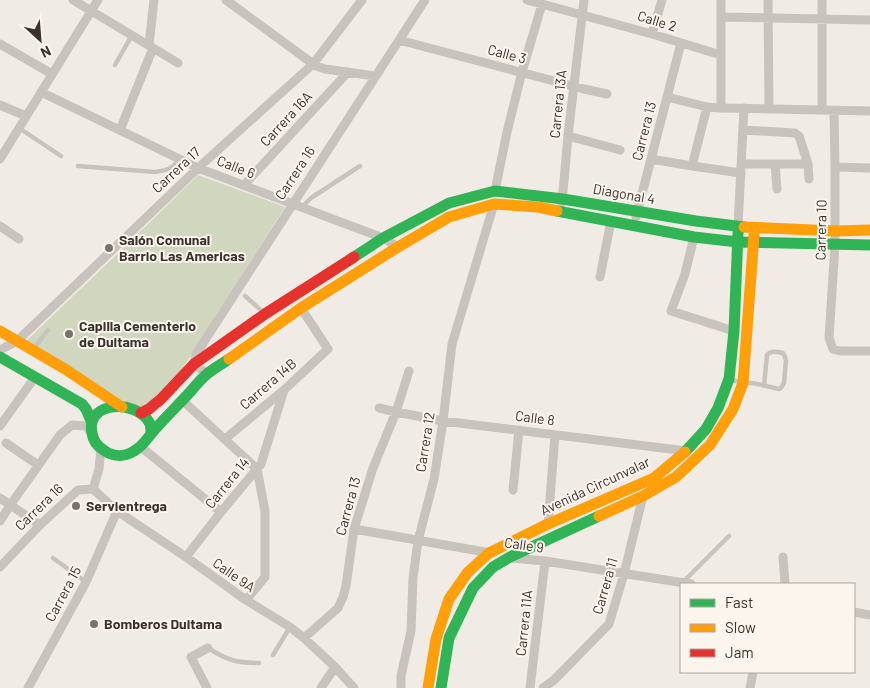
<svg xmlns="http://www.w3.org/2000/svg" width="870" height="688" font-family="Barlow,sans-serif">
  <rect width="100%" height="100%" fill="#f0ebe5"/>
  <!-- green -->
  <path fill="#d1d6bf" d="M 198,175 L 285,207 L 180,372 L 146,406 L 133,407 L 25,342 L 115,256 Z"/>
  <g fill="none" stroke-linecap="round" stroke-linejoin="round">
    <!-- lane -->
    <path stroke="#c9c3be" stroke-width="4.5" d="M 115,65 L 132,35
      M 19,128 L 61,156
      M 78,166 L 155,172 C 168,170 172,169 180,159
      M 302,207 L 311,198 L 360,166
      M 245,296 L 264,313
      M 34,348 L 48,330
      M 731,380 C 738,382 744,382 751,383 C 760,384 770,387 779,389 L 781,388 L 784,383 L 786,360 L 785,357 L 783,353 C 777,352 771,350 767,355 L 764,386
      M 53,558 L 86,582
      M 682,583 L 729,536
      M 208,648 C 227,660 236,663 259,663
      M 273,655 L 290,627"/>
    <!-- street -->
    <path stroke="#c9c3be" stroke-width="9" d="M 73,0 L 178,63
      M 226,0 L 316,66 L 325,69 L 375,76
      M 527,0 L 652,34 L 721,55
      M 721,0 L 721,108
      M 768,0 L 769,109
      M 721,17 L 870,20
      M 652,34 L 662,0
      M 399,40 L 573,86 L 584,89 L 607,94
      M 0,44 L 52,74
      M 149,45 L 154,0
      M 41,92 L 198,168 L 383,238 L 398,247
      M 667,97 L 707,107 L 721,108 L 870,111
      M 0,105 L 26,116
      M 822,110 L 822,0
      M 834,111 L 835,167 L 835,245 L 829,338 L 833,349 L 840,351 L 870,351
      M 120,130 L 153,48
      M 743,130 L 795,133 L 799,136 L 808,164 L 809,179
      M 568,136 L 620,150
      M 0,159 L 98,0
      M 651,159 L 692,166 L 741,173
      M 742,164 L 808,164
      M 775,164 L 777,189
      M 692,166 L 707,107
      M 835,167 L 870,168
      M 244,185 L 348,72
      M 495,191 L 507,132 L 522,72 L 542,4
      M 562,203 L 568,136 L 584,0
      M 636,217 L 681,43
      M 0,226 L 19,239
      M 738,226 L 744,108
      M 694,237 L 685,274 L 671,311 L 734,331
      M 600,277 L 611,221
      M 0,350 L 17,341 L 198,168 L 313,64 L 362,0
      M 207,374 L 194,364 L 196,354 L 293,204 L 425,0
      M 182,400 L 257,469
      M 379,408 L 396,412 L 443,421 L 687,451
      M 0,426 L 35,377
      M 225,439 L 284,390 L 328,349 L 301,308
      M 6,443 L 38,465
      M 141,447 L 221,512
      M 93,489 L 117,511 L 186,557 L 246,600 L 290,627 L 304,638 L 335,667 L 354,688
      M 93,489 L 99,469 L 101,449
      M 513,490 L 519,430
      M 0,498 L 40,525
      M 0,521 L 11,504 L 60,435 L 72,425 L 86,426 L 91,432
      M 548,524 L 555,435
      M 354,529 L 491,553
      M 186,557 L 221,512 L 261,464 L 284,390
      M 783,557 L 785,584
      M 511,558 L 545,561 L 691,584
      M 0,567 L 40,525 L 78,490 L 93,489
      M 246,600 L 265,577 L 265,511 L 257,469
      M 854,612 L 870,615
      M 304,638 L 338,608 L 343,597 L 346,586 L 354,529 L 373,468 L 396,412 L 409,371
      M 28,688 L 86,582 L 117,511
      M 207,688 L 191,657 L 208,648
      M 321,688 L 335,667
      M 401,688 L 401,676 L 411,631 L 413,578 L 418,541 L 434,479 L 443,421 L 452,344 L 494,204
      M 530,688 L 545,561
      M 543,688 L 554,680 L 609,624 L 624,574 L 643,496
      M 750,688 L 753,672"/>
    <!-- fast -->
    <path stroke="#30b455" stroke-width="11" d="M 557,211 L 694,237 L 738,242 L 870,245
      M 354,257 L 383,238 L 449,203 L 495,191 L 563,199 L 696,221 L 744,227
      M 0,357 L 82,404 L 86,409 L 92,423
      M 151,433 C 151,429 151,425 149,422 C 136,399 85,401 92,433 C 93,441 98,447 105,451 C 114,457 125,457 134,451 C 144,446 149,435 157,427 C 168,415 180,403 191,391 C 196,385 201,379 207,374 C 214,368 222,364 229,359
      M 685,452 L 706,429 L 718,408 L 729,379 L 734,331 L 738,233
      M 441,688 L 449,638 L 473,588 L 493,567 L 510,557 L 599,516"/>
    <!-- slow -->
    <path stroke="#ff9f0a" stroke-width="11" d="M 744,227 L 835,231 L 870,230
      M 0,331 L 65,369 L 122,407
      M 229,359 L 301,308 L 398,247 L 449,217 L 494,204 L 538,207 L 557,211
      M 599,516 L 643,496 L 676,477 L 710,445 L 733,409 L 743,383 L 754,235
      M 428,688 L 436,639 L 449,599 L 468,572 L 489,553 L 548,524 L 654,478 L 685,452"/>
    <!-- jam -->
    <path stroke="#e5322d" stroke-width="11" d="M 141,413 L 149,409 L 161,399 L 194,364 L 265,314 L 354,257"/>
  </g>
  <!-- markers -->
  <g fill="#7a716c" stroke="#fbf5ee" stroke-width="2">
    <circle cx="109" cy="248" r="5"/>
    <circle cx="69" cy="334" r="5"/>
    <circle cx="76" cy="506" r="5"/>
    <circle cx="94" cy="624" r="5"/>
  </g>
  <g text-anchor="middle" stroke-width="4" stroke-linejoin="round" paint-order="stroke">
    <!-- street labels -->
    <g font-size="14" fill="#3b302b" stroke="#fbf5ee">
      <text transform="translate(657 21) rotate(17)" y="5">Calle 2</text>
      <text transform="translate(507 54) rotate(15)" y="5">Calle 3</text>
      <text transform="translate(558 104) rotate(-84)" y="5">Carrera 13A</text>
      <text transform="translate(286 119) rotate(-47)" y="5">Carrera 16A</text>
      <text transform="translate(644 131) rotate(-76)" y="5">Carrera 13</text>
      <text transform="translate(236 167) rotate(21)" y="5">Calle 6</text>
      <text transform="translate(176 170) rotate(-43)" y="5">Carrera 17</text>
      <text transform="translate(295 173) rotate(-57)" y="5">Carrera 16</text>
      <text transform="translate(624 194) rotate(10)" y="5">Diagonal 4</text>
      <text transform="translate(821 230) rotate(-89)" y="5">Carrera 10</text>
      <text transform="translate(268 384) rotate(-41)" y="5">Carrera 14B</text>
      <text transform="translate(535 418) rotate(7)" y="5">Calle 8</text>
      <text transform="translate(425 442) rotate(-81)" y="5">Carrera 12</text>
      <text transform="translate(227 483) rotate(-51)" y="5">Carrera 14</text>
      <text transform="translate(595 486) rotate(-25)" y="5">Avenida Circunvalar</text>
      <text transform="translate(348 506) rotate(-75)" y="5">Carrera 13</text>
      <text transform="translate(39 507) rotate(-44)" y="5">Carrera 16</text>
      <text transform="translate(524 545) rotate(8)" y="5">Calle 9</text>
      <text transform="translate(234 575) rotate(35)" y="5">Calle 9A</text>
      <text transform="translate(605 586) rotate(-74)" y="5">Carrera 11</text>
      <text transform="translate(63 594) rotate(-62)" y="5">Carrera 15</text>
      <text transform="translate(524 623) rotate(-84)" y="5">Carrera 11A</text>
    </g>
    <!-- poi labels -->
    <g font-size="14" font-weight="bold" fill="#3b302b" stroke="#fbf5ee" text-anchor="start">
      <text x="119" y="245">Salón Comunal<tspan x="119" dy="16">Barrio Las Americas</tspan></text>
      <text x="79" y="331">Capilla Cementerio<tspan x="79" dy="16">de Duitama</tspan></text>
      <text x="86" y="511">Servientrega</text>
      <text x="104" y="629">Bomberos Duitama</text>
    </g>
  </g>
  <!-- legend -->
  <rect x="680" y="583" width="175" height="90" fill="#fbf5ee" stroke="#aea6a0"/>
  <rect x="690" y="599" width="25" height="8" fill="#30b455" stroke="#aea6a0"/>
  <text x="725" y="608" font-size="15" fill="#3b302b">Fast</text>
  <rect x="690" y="624" width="25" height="8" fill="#ff9f0a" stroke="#aea6a0"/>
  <text x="725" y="633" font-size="15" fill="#3b302b">Slow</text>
  <rect x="690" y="649" width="25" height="8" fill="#e5322d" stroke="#aea6a0"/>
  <text x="725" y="658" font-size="15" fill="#3b302b">Jam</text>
  <!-- north arrow -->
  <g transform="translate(40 40) rotate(154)" stroke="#fbf5ee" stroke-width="4" paint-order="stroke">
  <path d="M0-4L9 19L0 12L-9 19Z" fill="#3b302b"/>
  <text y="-8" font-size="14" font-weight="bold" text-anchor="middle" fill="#3b302b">N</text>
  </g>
</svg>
